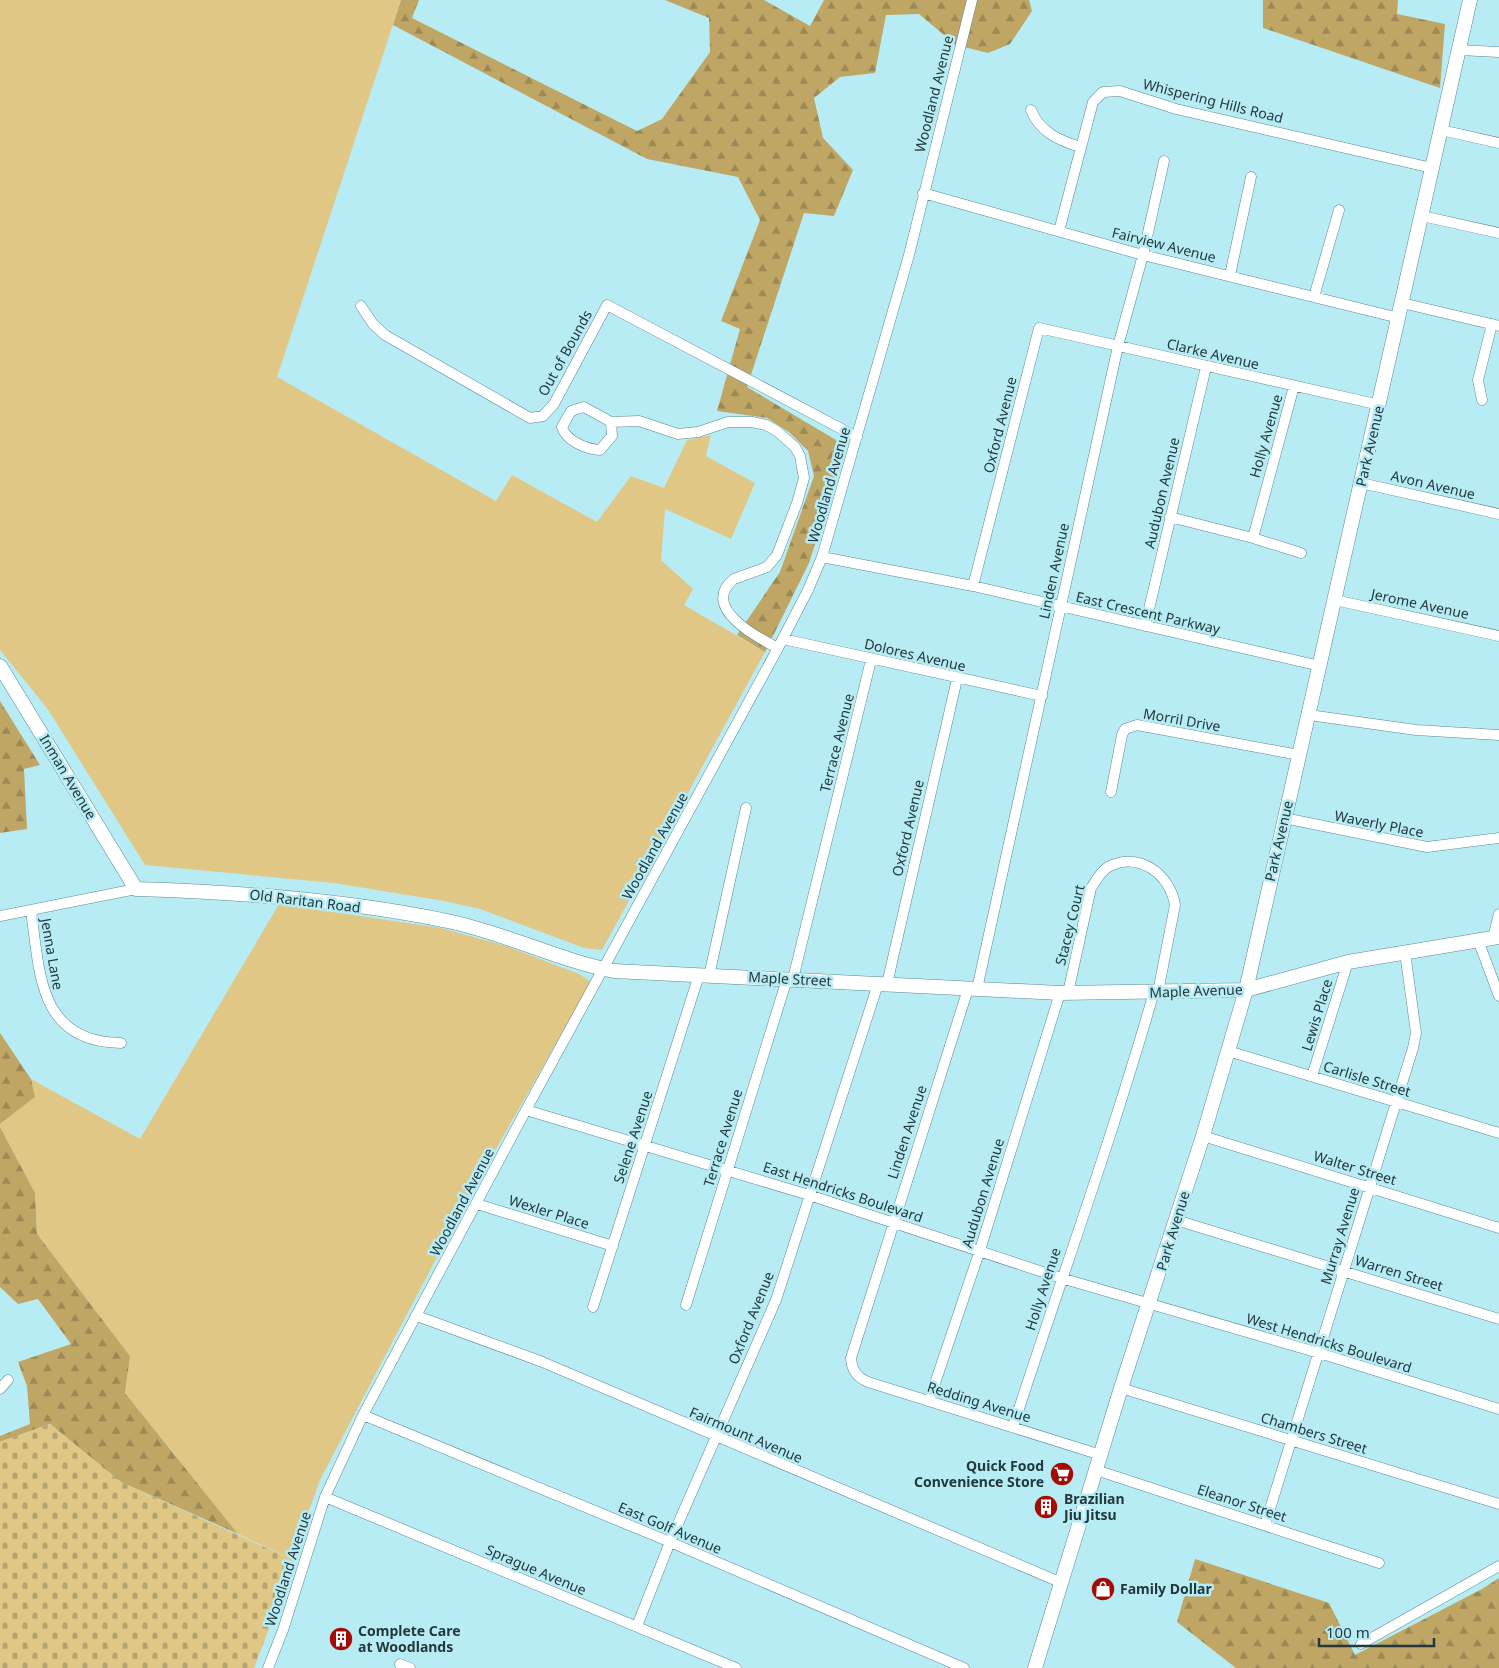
<svg xmlns="http://www.w3.org/2000/svg" width="1499" height="1668" font-family="'Noto Sans',sans-serif">
  <defs>
    <pattern id="forest-firs" width="22" height="20" patternUnits="userSpaceOnUse" patternTransform="scale(1.25)"><rect width="22" height="20" fill="#bfa664"/><path d="M5 1l3.5 6h-7zM16 11l3.5 6h-7z" fill="#9b8854"/></pattern>
    <pattern id="cemetery-stones" width="16" height="16" patternUnits="userSpaceOnUse" patternTransform="scale(1.25)"><rect width="16" height="16" fill="#e0c785"/><path d="M2 7V4a2 2 0 0 1 4 0v3zM10 15v-3a2 2 0 0 1 4 0v3z" fill="#b5a36e"/></pattern>
  </defs>
  <rect width="100%" height="100%" fill="#b7ecf5"/>
  <!-- green -->
  <path fill="#e0c785" d="M 0,0 L 401,0 L 277,377 L 496,501 L 512,475 L 597,522 L 631,476 L 664,488 L 687,440 L 711,435 L 706,456 L 755,483 L 731,539 L 665,509 L 661,560 L 693,589 L 684,605 L 765,652 L 602,950 L 584,948 L 480,909 L 444,901 L 334,883 L 145,865 L 47,708 L 0,650 Z
    M 279,904 L 441,928 L 506,946 L 579,974 L 591,982 L 468,1198 L 320,1480 L 300,1536 L 295,1561 L 238,1534 L 125,1393 L 130,1356 L 37,1234 L 35,1193 L 0,1127 L 0,1124 L 35,1097 L 31,1079 L 140,1139 Z"/>
  <!-- forest -->
  <path fill="url(#forest-firs)" d="M 401,0 L 419,0 L 412,18 L 637,131 L 662,119 L 710,52 L 709,18 L 665,0 L 764,0 L 810,26 L 824,0 L 1029,0 L 1032,11 L 1010,44 L 988,53 L 956,45 L 919,14 L 886,15 L 875,73 L 840,77 L 814,98 L 823,138 L 853,170 L 834,216 L 804,213 L 747,387 L 846,446 L 809,563 L 765,652 L 737,635 L 780,572 L 814,476 L 808,451 L 789,432 L 767,418 L 717,411 L 740,329 L 721,321 L 760,220 L 738,177 L 647,159 L 393,25 Z
    M 1263,0 L 1398,0 L 1397,14 L 1445,24 L 1440,88 L 1263,28 Z
    M 0,701 L 40,765 L 24,769 L 27,829 L 0,833 Z
    M 0,1033 L 31,1079 L 35,1097 L 0,1124 Z
    M 0,1127 L 35,1193 L 37,1234 L 130,1356 L 125,1393 L 238,1534 L 121,1482 L 50,1424 L 0,1442 L 0,1436 L 30,1424 L 27,1386 L 18,1362 L 71,1344 L 38,1299 L 18,1304 L 0,1287 Z
    M 1195,1559 L 1329,1603 L 1355,1655 L 1482,1589 L 1499,1578 L 1499,1668 L 1236,1668 L 1177,1622 Z"/>
  <!-- cemetery -->
  <path fill="url(#cemetery-stones)" d="M 50,1424 L 121,1482 L 295,1561 L 254,1668 L 0,1668 L 0,1442 Z"/>
  <g fill="none" stroke-linecap="round" stroke-linejoin="round">
    <!-- minor casing -->
    <g stroke="#588992" stroke-width="11">
      <path id="minor" d="M 1459,50 L 1499,52
        M 1031,110 C 1040,132 1058,140 1080,147
        M 1441,130 L 1499,143
        M 923,193 L 1143,255 L 1399,318
        M 1422,216 L 1499,233
        M 1059,231 L 1093,102 L 1103,92 L 1120,91 L 1176,109 L 1432,168
        M 1230,275 L 1251,177
        M 1314,297 L 1339,210
        M 1402,303 L 1499,326
        M 361,306 L 373,324 L 385,335 L 530,418 L 543,416 L 554,404 L 607,305 L 857,437
        M 1482,400 L 1478,380 L 1492,324
        M 611,422 L 612,436 L 600,450 C 586,449 566,441 562,427 L 571,411 L 584,407 L 611,422 L 639,421 L 678,434 L 698,432 L 728,422 L 752,422 L 766,425 L 777,431 L 795,447 L 800,456 L 804,478 L 797,503 L 777,555 L 767,567 L 734,579 C 699,607 758,638 778,648
        M 1361,483 L 1499,514
        M 1170,517 L 1253,538 L 1294,386
        M 1253,538 L 1301,553
        M 822,557 L 973,586 L 1320,666
        M 973,586 L 1039,328 L 1380,405
        M 1335,600 L 1499,636
        M 1145,626 L 1206,367
        M 783,639 L 1042,696
        M 1309,715 L 1416,730 L 1499,735
        M 1111,792 L 1122,735 L 1125,729 L 1137,725 L 1299,755
        M 1284,818 L 1427,847 L 1499,838
        M 31,911 C 40,973 38,1042 121,1043
        M 0,916 L 136,889
        M 1493,938 L 1499,914
        M 1478,940 L 1499,996
        M 709,976 L 746,808
        M 793,979 L 871,660
        M 887,984 L 957,679
        M 968,989 L 851,1358 C 852,1371 857,1377 868,1382 L 1101,1455
        M 977,989 L 1118,346 L 1143,255 L 1164,161
        M 1068,993 L 1091,888 C 1096,881 1100,872 1108,867 C 1139,851 1170,874 1175,905 L 1158,992
        M 1228,1051 L 1499,1133
        M 1312,1076 L 1348,962
        M 526,1110 L 809,1195 L 1061,1278 L 1319,1353 L 1499,1409
        M 1203,1136 L 1499,1228
        M 477,1204 L 613,1246
        M 1176,1220 L 1499,1319
        M 686,1305 L 787,979
        M 593,1307 L 699,975
        M 417,1316 L 540,1361 L 1062,1583
        M 1121,1388 L 1499,1504
        M 0,1389 L 8,1380
        M 929,1401 L 980,1250 L 1060,993
        M 363,1415 L 670,1542 L 964,1668
        M 1013,1427 C 1060,1282 1112,1139 1154,992
        M 1096,1470 L 1379,1563
        M 325,1497 L 736,1668
        M 1265,1525 L 1413,1048 L 1416,1033 L 1405,952
        M 637,1626 L 670,1542 L 776,1300 L 878,984
        M 1361,1644 L 1499,1566
        M 400,1664 L 410,1668
        M 268,1668 L 283,1630 L 325,1497 L 363,1415 L 526,1110 L 778,648 L 808,590 L 822,557 L 909,255 L 972,0"/>
    </g>
    <!-- major casing -->
    <g stroke="#588992" stroke-width="15">
      <path id="major" d="M 0,666 L 136,889 C 242,892 348,900 452,922 C 507,934 558,960 614,971 L 1060,993 L 1246,990 L 1348,962 L 1499,937
        M 1035,1668 L 1121,1388 L 1203,1136 L 1246,990 L 1470,0"/>
    </g>
    <!-- minor -->
    <use href="#minor" stroke="#fff" stroke-width="10"/>
    <!-- major -->
    <use href="#major" stroke="#fff" stroke-width="14"/>
  </g>
  <!-- icons -->
  <defs>
    <g id="supermarket-disc" transform="scale(1.25)"><circle r="9.5" fill="#a30c05" stroke="#b7ecf5"/><path d="M-6-5.5h2.5l.6 2H6L4.5 2H-2.5L-4.4-4H-6ZM-1.5 3.2a1.3 1.3 0 1 0 .1 0ZM3 3.2a1.3 1.3 0 1 0 .1 0Z" fill="#fff"/></g>
    <g id="building-disc" transform="scale(1.25)"><circle r="9.5" fill="#a30c05" stroke="#b7ecf5"/><path d="M-4-6H4V6H1V3H-1V6H-4ZM-2.5-4.3h1.7v1.8h-1.7ZM.8-4.3h1.7v1.8H.8ZM-2.5-1h1.7V.8h-1.7ZM.8-1h1.7V.8H.8Z" fill="#fff"/></g>
    <g id="shop-disc" transform="scale(1.25)"><circle r="9.5" fill="#a30c05" stroke="#b7ecf5"/><path d="M-5-2.5h2.3a2.7 3.5 0 0 1 5.4 0H5L5.5 6h-11ZM-1.5-2.5h3a1.5 2.3 0 0 0-3 0Z" fill="#fff"/></g>
  </defs>
  <g fill-rule="evenodd">
    <use href="#supermarket-disc" x="1062" y="1474"/>
    <use href="#building-disc" x="1046" y="1507"/>
    <use href="#shop-disc" x="1103" y="1589"/>
    <use href="#building-disc" x="341" y="1639"/>
  </g>
  <g text-anchor="middle" stroke-width="5" stroke-linejoin="round" paint-order="stroke">
    <!-- street labels -->
    <g font-size="14" fill="#23383c" stroke="#b7ecf5">
      <text transform="translate(934 94) rotate(-76)" y="5">Woodland Avenue</text>
      <text transform="translate(1213 101) rotate(14)" y="5">Whispering Hills Road</text>
      <text transform="translate(1164 245) rotate(14)" y="5">Fairview Avenue</text>
      <text transform="translate(565 353) rotate(-61)" y="5">Out of Bounds</text>
      <text transform="translate(1213 354) rotate(13)" y="5">Clarke Avenue</text>
      <text transform="translate(1000 425) rotate(-76)" y="5">Oxford Avenue</text>
      <text transform="translate(1266 436) rotate(-74)" y="5">Holly Avenue</text>
      <text transform="translate(1370 446) rotate(-77)" y="5">Park Avenue</text>
      <text transform="translate(829 485) rotate(-74)" y="5">Woodland Avenue</text>
      <text transform="translate(1433 485) rotate(13)" y="5">Avon Avenue</text>
      <text transform="translate(1162 493) rotate(-77)" y="5">Audubon Avenue</text>
      <text transform="translate(1054 571) rotate(-78)" y="5">Linden Avenue</text>
      <text transform="translate(1420 604) rotate(12)" y="5">Jerome Avenue</text>
      <text transform="translate(1148 613) rotate(13)" y="5">East Crescent Parkway</text>
      <text transform="translate(915 655) rotate(13)" y="5">Dolores Avenue</text>
      <text transform="translate(1182 720) rotate(10)" y="5">Morril Drive</text>
      <text transform="translate(837 743) rotate(-76)" y="5">Terrace Avenue</text>
      <text transform="translate(68 777) rotate(59)" y="5">Inman Avenue</text>
      <text transform="translate(1379 824) rotate(11)" y="5">Waverly Place</text>
      <text transform="translate(908 828) rotate(-77)" y="5">Oxford Avenue</text>
      <text transform="translate(1279 841) rotate(-77)" y="5">Park Avenue</text>
      <text transform="translate(655 846) rotate(-61)" y="5">Woodland Avenue</text>
      <text transform="translate(305 901) rotate(7)" y="5">Old Raritan Road</text>
      <text transform="translate(1070 925) rotate(-76)" y="5">Stacey Court</text>
      <text transform="translate(52 954) rotate(80)" y="5">Jenna Lane</text>
      <text transform="translate(790 979) rotate(3)" y="5">Maple Street</text>
      <text transform="translate(1196 991) rotate(-2)" y="5">Maple Avenue</text>
      <text transform="translate(1317 1015) rotate(-73)" y="5">Lewis Place</text>
      <text transform="translate(1367 1079) rotate(17)" y="5">Carlisle Street</text>
      <text transform="translate(907 1132) rotate(-72)" y="5">Linden Avenue</text>
      <text transform="translate(633 1137) rotate(-72)" y="5">Selene Avenue</text>
      <text transform="translate(723 1138) rotate(-73)" y="5">Terrace Avenue</text>
      <text transform="translate(1355 1168) rotate(17)" y="5">Walter Street</text>
      <text transform="translate(843 1192) rotate(18)" y="5">East Hendricks Boulevard</text>
      <text transform="translate(983 1193) rotate(-73)" y="5">Audubon Avenue</text>
      <text transform="translate(462 1202) rotate(-62)" y="5">Woodland Avenue</text>
      <text transform="translate(549 1212) rotate(17)" y="5">Wexler Place</text>
      <text transform="translate(1173 1231) rotate(-73)" y="5">Park Avenue</text>
      <text transform="translate(1340 1236) rotate(-73)" y="5">Murray Avenue</text>
      <text transform="translate(1399 1273) rotate(17)" y="5">Warren Street</text>
      <text transform="translate(1043 1289) rotate(-72)" y="5">Holly Avenue</text>
      <text transform="translate(751 1318) rotate(-68)" y="5">Oxford Avenue</text>
      <text transform="translate(1329 1343) rotate(17)" y="5">West Hendricks Boulevard</text>
      <text transform="translate(979 1402) rotate(17)" y="5">Redding Avenue</text>
      <text transform="translate(1314 1433) rotate(17)" y="5">Chambers Street</text>
      <text transform="translate(746 1435) rotate(23)" y="5">Fairmount Avenue</text>
      <text transform="translate(1242 1503) rotate(18)" y="5">Eleanor Street</text>
      <text transform="translate(670 1528) rotate(23)" y="5">East Golf Avenue</text>
      <text transform="translate(288 1569) rotate(-72)" y="5">Woodland Avenue</text>
      <text transform="translate(536 1570) rotate(23)" y="5">Sprague Avenue</text>
    </g>
    <!-- poi labels -->
    <g font-size="14" font-weight="bold" fill="#23383c" stroke="#b7ecf5" text-anchor="start">
      <text x="1044" y="1471" text-anchor="end">Quick Food<tspan x="1044" dy="16">Convenience Store</tspan></text>
      <text x="1064" y="1504">Brazilian<tspan x="1064" dy="16">Jiu Jitsu</tspan></text>
      <text x="1120" y="1594">Family Dollar</text>
      <text x="358" y="1636">Complete Care<tspan x="358" dy="16">at Woodlands</tspan></text>
    </g>
  </g>
  <!-- scale -->
  <path d="M1319 1638v8h115v-8" fill="none" stroke="#23383c" stroke-width="2.5"/>
  <text x="1326" y="1638" font-size="15" fill="#23383c" stroke="#b7ecf5" stroke-width="4" paint-order="stroke">100 m</text>
</svg>
